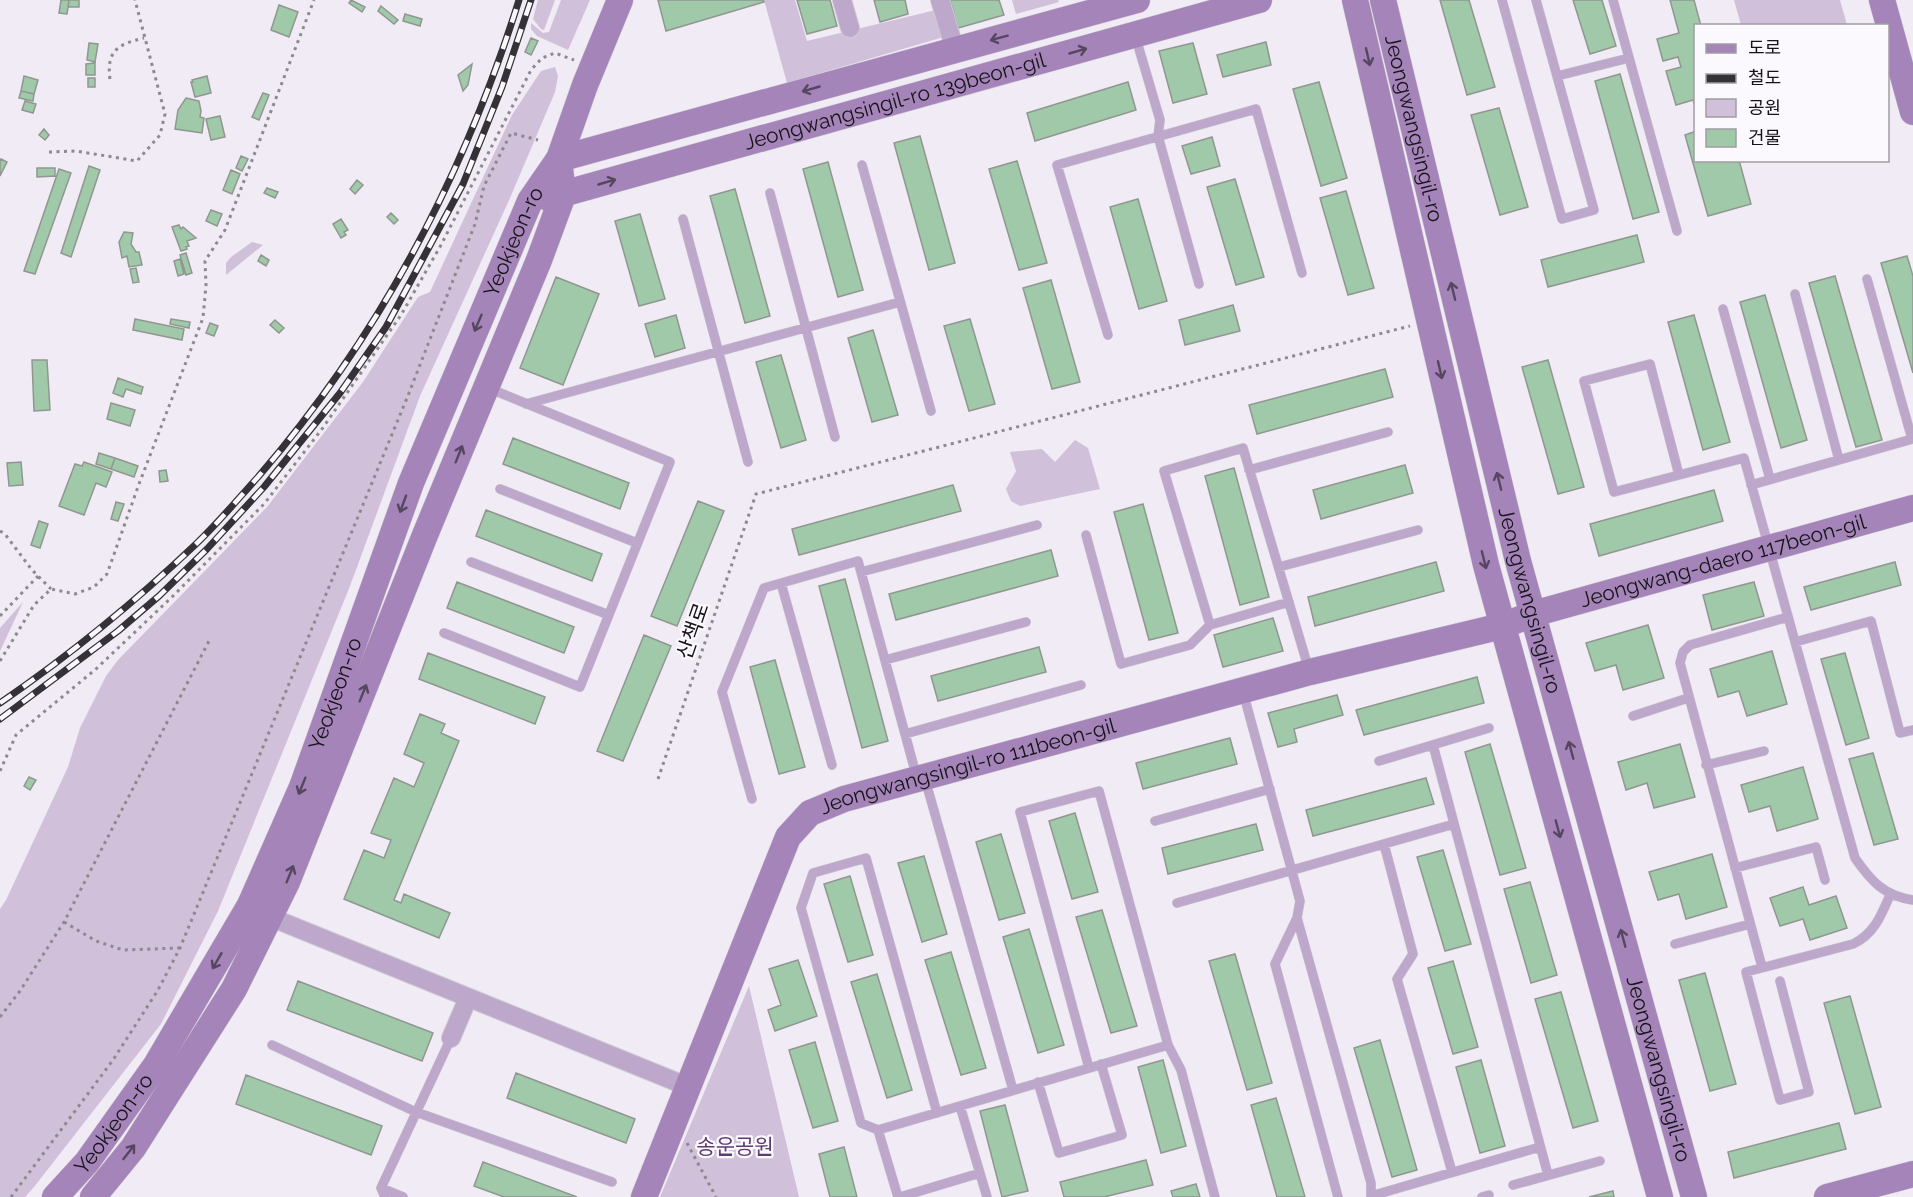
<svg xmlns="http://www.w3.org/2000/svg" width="1913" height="1197" font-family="Raleway,'Noto Sans KR',sans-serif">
  <rect width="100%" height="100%" fill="#f0ebf4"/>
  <!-- green -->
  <path fill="#d0c0da" d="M 538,0 L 555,0 L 544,30 L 541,29 L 533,19 Z
    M 561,0 L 590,0 L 568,50 L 537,36 L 531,29 L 531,23 L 543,33 L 549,32 Z
    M 764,0 L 795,0 L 807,41 L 940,9 L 947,36 L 787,83 Z
    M 1012,0 L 1058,0 L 1059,2 L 1016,14 Z
    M 1734,0 L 1840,0 L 1847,25 L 1741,25 Z
    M 555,67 L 558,76 L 555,92 L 510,198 L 420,396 L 350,586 L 218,911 L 161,1024 L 34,1187 L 25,1197 L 0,1197 L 0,909 L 6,900 L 68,767 L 80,728 L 106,676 L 118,660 L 267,507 L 363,382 L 418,297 L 430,292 L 512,115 L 541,71 Z
    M 252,242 L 263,245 L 226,275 L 226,263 L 231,257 Z
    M 1075,440 L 1088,448 L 1100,489 L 1020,506 L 1011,501 L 1006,489 L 1016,471 L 1010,452 L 1042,449 L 1055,462 Z
    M 23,602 L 0,651 L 0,628 Z
    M 749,986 L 799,1197 L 660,1197 Z"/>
  <!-- building -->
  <path fill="#9fc9a8" stroke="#909791" stroke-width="1.5" d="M 61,0 L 69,0 L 67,14 L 59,13 Z
    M 69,0 L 79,0 L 79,7 L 68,7 Z
    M 351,0 L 365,7 L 362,12 L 349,3 Z
    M 658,0 L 763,0 L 764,2 L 666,31 Z
    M 797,0 L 830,0 L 837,26 L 807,34 Z
    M 874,0 L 905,0 L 908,14 L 880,22 Z
    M 950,0 L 999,0 L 1004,15 L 958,28 Z
    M 1440,0 L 1469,0 L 1495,87 L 1467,95 Z
    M 1573,0 L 1602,0 L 1616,46 L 1590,54 Z
    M 1670,0 L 1694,0 L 1701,26 L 1696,26 L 1696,108 L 1693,100 L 1676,105 L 1666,71 L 1681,67 L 1678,57 L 1663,61 L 1657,39 L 1679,33 Z
    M 279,5 L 298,12 L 289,37 L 271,30 Z
    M 381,6 L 398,20 L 394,24 L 378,11 Z
    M 405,14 L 422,19 L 420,26 L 403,21 Z
    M 531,38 L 538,41 L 531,55 L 525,52 Z
    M 1266,42 L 1271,65 L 1223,77 L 1217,55 Z
    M 89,43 L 98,44 L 95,62 L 87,60 Z
    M 1193,43 L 1207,94 L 1173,103 L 1159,51 Z
    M 95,63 L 95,75 L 86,75 L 86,64 Z
    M 472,64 L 468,85 L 463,91 L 458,75 Z
    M 1620,74 L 1659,212 L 1633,219 L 1595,81 Z
    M 24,76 L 38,80 L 34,94 L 21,91 Z
    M 207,76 L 211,93 L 195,97 L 191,82 L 193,82 L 192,80 Z
    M 88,78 L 95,78 L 95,87 L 88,87 Z
    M 1128,82 L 1136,110 L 1035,141 L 1027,113 Z
    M 1319,82 L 1347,178 L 1321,186 L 1293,89 Z
    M 21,91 L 34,94 L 33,101 L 19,98 Z
    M 263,93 L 269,95 L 259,120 L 252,117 Z
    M 186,98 L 199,101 L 201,111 L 200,117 L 204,118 L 202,133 L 175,129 L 178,110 Z
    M 25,101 L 36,104 L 33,113 L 22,110 Z
    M 1499,108 L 1528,207 L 1500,215 L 1471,115 Z
    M 220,116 L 225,137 L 211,140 L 206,119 Z
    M 44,129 L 49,135 L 45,140 L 39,135 Z
    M 1696,131 L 1696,160 L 1739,160 L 1751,204 L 1708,216 L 1685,135 Z
    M 920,136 L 955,263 L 929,270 L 894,143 Z
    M 1212,137 L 1220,166 L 1191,174 L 1182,146 Z
    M 241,156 L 248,159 L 242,171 L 236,168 Z
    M 1,159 L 7,162 L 0,176 L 0,161 Z
    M 1017,161 L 1047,263 L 1019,270 L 989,169 Z
    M 828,162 L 863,290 L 838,297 L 803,169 Z
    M 89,166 L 100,170 L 71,257 L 61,253 Z
    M 37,168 L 55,168 L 55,176 L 37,177 Z
    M 59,169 L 71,173 L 35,274 L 24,271 Z
    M 231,170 L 240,174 L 232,194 L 223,190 Z
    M 1235,179 L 1264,277 L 1236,285 L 1207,187 Z
    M 357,180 L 363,185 L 355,194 L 350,189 Z
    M 267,188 L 278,192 L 275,198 L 264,193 Z
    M 735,189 L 770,316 L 745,323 L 710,196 Z
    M 1346,191 L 1374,288 L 1348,295 L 1320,198 Z
    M 1138,199 L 1167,301 L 1139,309 L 1110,207 Z
    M 211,210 L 222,214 L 217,226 L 206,221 Z
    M 391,213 L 398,220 L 394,224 L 387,217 Z
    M 640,214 L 665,299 L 639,306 L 615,221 Z
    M 341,219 L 348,230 L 344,232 L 346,235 L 341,238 L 333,224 Z
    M 179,225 L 181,229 L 183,227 L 196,238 L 187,241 L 189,246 L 186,247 L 187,249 L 181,251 L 172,227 Z
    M 124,232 L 133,233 L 131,244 L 136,252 L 139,252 L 142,265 L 129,267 L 127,256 L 122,258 L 119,242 Z
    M 1637,235 L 1644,262 L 1548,287 L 1541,260 Z
    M 186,253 L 192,273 L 186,275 L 180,255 Z
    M 261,255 L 269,260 L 266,266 L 258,261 Z
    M 1907,256 L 1913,276 L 1913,373 L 1881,263 Z
    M 180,259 L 184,274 L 178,276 L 174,261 Z
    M 136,268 L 139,282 L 133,283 L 130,269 Z
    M 1835,276 L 1882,440 L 1856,447 L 1809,283 Z
    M 556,277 L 599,294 L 563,385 L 520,368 Z
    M 1051,280 L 1080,382 L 1052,389 L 1023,288 Z
    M 1765,295 L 1807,440 L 1781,448 L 1740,302 Z
    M 1233,305 L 1240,331 L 1185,345 L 1179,320 Z
    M 676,315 L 685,348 L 655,357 L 645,324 Z
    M 1694,315 L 1730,442 L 1703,450 L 1668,322 Z
    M 135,319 L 184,329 L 182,340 L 133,330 Z
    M 171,319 L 190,322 L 189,328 L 170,324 Z
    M 970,319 L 995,404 L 969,411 L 944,326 Z
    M 275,320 L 284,328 L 279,333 L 270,325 Z
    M 210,323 L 218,326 L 214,336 L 206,333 Z
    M 873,330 L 898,415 L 872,422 L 848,338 Z
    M 781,355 L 806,440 L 781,448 L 756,362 Z
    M 32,360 L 47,360 L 50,410 L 34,411 Z
    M 1548,360 L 1584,487 L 1558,494 L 1522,367 Z
    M 1385,369 L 1393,397 L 1257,434 L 1249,405 Z
    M 118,378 L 143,387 L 141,394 L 126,389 L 123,397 L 113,393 Z
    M 111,403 L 135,410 L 130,426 L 107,419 Z
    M 513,438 L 629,483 L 620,509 L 503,464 Z
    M 99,453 L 115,458 L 111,469 L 96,464 Z
    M 115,458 L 138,466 L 134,477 L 111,469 Z
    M 21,462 L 23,485 L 9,486 L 7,463 Z
    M 84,462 L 112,472 L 106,487 L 96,483 L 84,515 L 59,506 L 75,464 L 82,466 Z
    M 1405,465 L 1413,493 L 1321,519 L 1313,490 Z
    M 1234,468 L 1269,597 L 1240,605 L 1205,476 Z
    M 166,470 L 168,481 L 160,482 L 159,471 Z
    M 953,485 L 961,511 L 799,555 L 792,529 Z
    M 1714,490 L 1723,521 L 1599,556 L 1590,524 Z
    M 698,501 L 724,511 L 677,626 L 651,616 Z
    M 116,502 L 124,504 L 118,521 L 111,519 Z
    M 1143,504 L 1178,633 L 1149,640 L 1114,512 Z
    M 486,510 L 602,554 L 592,581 L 476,536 Z
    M 39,521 L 48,524 L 40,548 L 31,545 Z
    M 1051,550 L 1058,576 L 896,620 L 889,594 Z
    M 1436,562 L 1444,591 L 1315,626 L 1308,597 Z
    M 1895,562 L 1901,585 L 1811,610 L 1804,587 Z
    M 845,579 L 888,741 L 862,748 L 819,586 Z
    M 457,582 L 574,627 L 564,653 L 447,608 Z
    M 1754,582 L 1764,616 L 1712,630 L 1703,595 Z
    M 1273,618 L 1283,651 L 1223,667 L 1214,635 Z
    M 1648,625 L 1664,678 L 1623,690 L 1616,665 L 1595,671 L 1586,643 Z
    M 644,635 L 671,646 L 623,761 L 597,751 Z
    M 1039,647 L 1046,672 L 938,701 L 931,676 Z
    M 1772,651 L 1787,704 L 1747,716 L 1739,691 L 1718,697 L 1710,669 Z
    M 428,653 L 545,697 L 535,724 L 419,679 Z
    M 1845,653 L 1869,738 L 1846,745 L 1821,659 Z
    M 775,660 L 805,767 L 779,774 L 750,667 Z
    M 1477,677 L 1484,703 L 1364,735 L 1356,710 Z
    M 1337,695 L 1343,715 L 1294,729 L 1297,742 L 1278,747 L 1268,713 Z
    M 420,714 L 445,724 L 441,733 L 459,741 L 394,900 L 401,903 L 404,894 L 450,913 L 439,938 L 344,899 L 364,850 L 384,858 L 391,840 L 371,833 L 394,778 L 414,787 L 424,763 L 404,754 Z
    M 1230,738 L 1237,764 L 1143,789 L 1136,763 Z
    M 1490,744 L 1526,868 L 1500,875 L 1465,752 Z
    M 1680,744 L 1695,797 L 1654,808 L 1647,783 L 1626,790 L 1618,762 Z
    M 1873,753 L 1898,839 L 1874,845 L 1849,759 Z
    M 1803,767 L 1818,819 L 1777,831 L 1770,806 L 1749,812 L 1741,785 Z
    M 29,777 L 36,780 L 30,790 L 24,786 Z
    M 1426,778 L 1434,804 L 1313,836 L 1306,810 Z
    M 1075,813 L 1098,892 L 1072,899 L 1049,821 Z
    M 1256,824 L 1263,850 L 1168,874 L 1162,848 Z
    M 1001,834 L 1025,913 L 999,920 L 976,842 Z
    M 1443,850 L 1471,944 L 1445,951 L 1417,857 Z
    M 1712,854 L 1727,907 L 1686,919 L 1679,894 L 1658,900 L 1649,872 Z
    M 924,856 L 947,934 L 922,942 L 898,863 Z
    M 850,876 L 873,955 L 848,962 L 824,884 Z
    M 1530,882 L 1557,975 L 1531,983 L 1504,889 Z
    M 1803,887 L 1809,905 L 1836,896 L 1847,928 L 1810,940 L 1803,919 L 1780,926 L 1770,898 Z
    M 1102,910 L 1137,1026 L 1111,1033 L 1076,917 Z
    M 1029,929 L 1064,1045 L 1038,1053 L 1003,937 Z
    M 951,952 L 986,1068 L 961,1075 L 925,960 Z
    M 1235,954 L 1272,1083 L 1247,1090 L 1209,961 Z
    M 798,960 L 817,1016 L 775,1031 L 768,1010 L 781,1005 L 769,969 Z
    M 1453,961 L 1478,1047 L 1453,1054 L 1428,968 Z
    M 1705,973 L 1736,1084 L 1710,1091 L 1679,980 Z
    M 877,974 L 912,1090 L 887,1098 L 851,982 Z
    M 298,981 L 433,1033 L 422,1061 L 287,1010 Z
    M 1561,992 L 1598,1121 L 1573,1128 L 1535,999 Z
    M 1850,996 L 1881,1107 L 1855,1114 L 1824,1003 Z
    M 1380,1040 L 1417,1170 L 1392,1177 L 1354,1048 Z
    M 815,1042 L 838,1121 L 813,1128 L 789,1050 Z
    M 1163,1060 L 1186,1146 L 1161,1153 L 1138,1067 Z
    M 1481,1060 L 1505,1146 L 1480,1153 L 1456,1067 Z
    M 516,1073 L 635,1119 L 626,1143 L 507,1098 Z
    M 246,1075 L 382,1126 L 371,1155 L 236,1104 Z
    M 1276,1098 L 1305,1197 L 1277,1197 L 1251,1105 Z
    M 1005,1105 L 1028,1191 L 1002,1197 L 980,1111 Z
    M 1839,1123 L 1846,1149 L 1734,1178 L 1728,1152 Z
    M 844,1147 L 857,1197 L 830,1197 L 819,1154 Z
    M 1146,1160 L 1153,1185 L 1104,1197 L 1064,1197 L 1060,1182 Z
    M 483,1162 L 577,1197 L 504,1197 L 474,1186 Z
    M 1196,1184 L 1200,1197 L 1173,1197 L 1171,1191 Z
    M 1613,1191 L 1614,1197 L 1589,1197 Z"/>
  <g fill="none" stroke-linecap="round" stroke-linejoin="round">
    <!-- lane casing -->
    <g stroke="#cdc9d1" stroke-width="10">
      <path id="lane" d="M 1502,0 L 1562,219 L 1594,210 L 1536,0
        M 1613,0 L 1677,231
        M 1135,35 L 1160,120 L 1158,136 L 1199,284
        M 1557,76 L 1629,58
        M 862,165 L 931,411
        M 770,193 L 835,437
        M 683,219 L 748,462
        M 1795,294 L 1839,460
        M 1723,309 L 1770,479
        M 1108,335 L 1057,165 L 1256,109 L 1302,273
        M 526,404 L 900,302
        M 1249,470 L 1388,432
        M 1679,475 L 1650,364 L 1584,381 L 1614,492 L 1744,458 L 1855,858 C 1871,881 1884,896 1913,900
        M 1751,485 L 1912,439 L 1867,279
        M 500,489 L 637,543
        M 1086,535 L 1121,664 L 1190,645 L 1210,625 L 1164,471 L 1243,448 L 1309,670
        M 471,562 L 609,615
        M 1279,567 L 1418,530
        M 861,572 L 1037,525
        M 781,583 L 832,765
        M 1210,625 L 1289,602
        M 444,633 L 580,687 L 670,462 L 488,388
        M 1795,642 L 1871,621 L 1900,733 L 1913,730
        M 885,660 L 1026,622
        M 1243,692 L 1300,901 L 1297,918 L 1371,1183 L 1371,1197
        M 1633,716 L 1688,698
        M 905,734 L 1081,685
        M 1433,745 L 1548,1175
        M 1379,761 L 1489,728
        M 1706,765 L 1764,751
        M 925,779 L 1013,1090
        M 752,799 L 722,692 L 764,588 L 858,561 L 917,778
        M 1155,821 L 1270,789
        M 1384,844 L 1413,954 L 1397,979 L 1452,1172
        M 1735,868 L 1816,847 L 1825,880
        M 1177,903 L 1454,824
        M 1297,918 L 1275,964 L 1338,1197
        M 1675,944 L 1750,924
        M 1762,967 L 1680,663 L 1683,652 L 1690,645 L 1788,617
        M 1780,981 L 1809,1092 L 1780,1100 L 1746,972 L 1853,944 C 1874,934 1881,916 1890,895
        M 272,1045 L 416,1112 L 612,1182
        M 1089,1068 L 1020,812 L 1099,791 L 1168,1045 L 1181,1070 L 1215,1197
        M 1038,1082 L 1059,1153 L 1122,1135 L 1101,1064
        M 960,1106 L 987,1197
        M 937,1113 L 866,858 L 813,873 L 801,908 L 861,1123 L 878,1130 L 1168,1045
        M 878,1130 L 898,1197
        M 1513,1185 L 1600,1161
        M 381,1188 L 403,1197
        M 1371,1196 L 1540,1147
        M 385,1197 L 381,1188 L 451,1038
        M 900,1197 L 980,1173
        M 1482,1197 L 1489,1195"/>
    </g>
    <!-- street casing -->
    <g stroke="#cdc9d1" stroke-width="20">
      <path id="street" d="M 842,0 L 850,28
        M 940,0 L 955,50
        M 270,917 L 689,1087
        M 451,1038 L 468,998"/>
    </g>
    <!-- secondary casing -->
    <g stroke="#cdc9d1" stroke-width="27">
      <g id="secondary">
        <path d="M 1355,0 L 1486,565 L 1660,1197"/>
        <path id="s1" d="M 1383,0 L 1518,561 L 1694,1197"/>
        <path d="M 1882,0 L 1913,112"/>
        <path d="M 559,159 L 1137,0"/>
        <path id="s2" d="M 548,198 L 1259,0"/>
        <path id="s3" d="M 55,1197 L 87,1162 L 156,1065 L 250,905 L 302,787 L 411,483 L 530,201 L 559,159 L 585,85 L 620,0"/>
        <path d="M 93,1197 L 133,1148 L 234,989 L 287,882 L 425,535 L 539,260 L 563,195 L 559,159"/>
        <path id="s4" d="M 644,1197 L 788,837 L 810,813 L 844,799 L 1310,672 L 1502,626 L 1533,614 L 1913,508"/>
        <path d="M 1827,1197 L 1913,1174"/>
      </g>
    </g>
    <!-- path -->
    <path stroke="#8d898f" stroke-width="3" stroke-dasharray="3 4.5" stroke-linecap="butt" d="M 110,79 C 106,50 119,44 144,38
      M 49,152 L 76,151 L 137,161 L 160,135 L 165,114 L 135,0
      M 0,531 L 5,534 L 32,570 L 51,589
      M 0,616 L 38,576
      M 0,661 L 34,605 L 51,589 L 75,594 L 94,587 L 107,574 L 139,484 L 203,318 L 206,285 L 205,261 L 225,230 L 314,0
      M 0,771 L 16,735 L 96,669 L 173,596 L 264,504 L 322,429 L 401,315 L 441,245 L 531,70 L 542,58 L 555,53 L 574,60
      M 658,779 L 756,494 L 1410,326
      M 64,922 L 96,941 L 123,950 L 180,948
      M 0,1017 L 20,991 L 64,922 L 210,639
      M 687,1143 L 716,1197
      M 11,1197 L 113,1060 L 158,990 L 180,948 L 407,398 L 475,224 L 484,186 L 511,133 L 538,140"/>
    <!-- lane -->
    <use href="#lane" stroke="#bda7cb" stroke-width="9"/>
    <!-- street -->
    <use href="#street" stroke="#bda7cb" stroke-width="18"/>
    <!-- secondary -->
    <use href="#secondary" stroke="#a484b9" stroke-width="26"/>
    <!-- rail casing -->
    <g stroke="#343236" stroke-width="7">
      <path id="rail" d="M 0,703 C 70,655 135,602 196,544 C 218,523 238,499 258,477 C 379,337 464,176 519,0
        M 0,719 L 118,631 L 159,596 L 207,549 L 264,487 L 340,393 L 386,327 L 463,184 L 502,87 L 531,0"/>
    </g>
    <!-- rail -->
    <use href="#rail" stroke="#fcf9fe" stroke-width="4.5" stroke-dasharray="14" stroke-linecap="butt"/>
  </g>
  <!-- one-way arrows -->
  <defs><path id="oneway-shaft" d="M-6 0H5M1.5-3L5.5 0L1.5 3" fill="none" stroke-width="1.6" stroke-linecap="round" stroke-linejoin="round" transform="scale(1.5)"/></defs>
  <g stroke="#564660">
    <use href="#oneway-shaft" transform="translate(999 38) rotate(165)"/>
    <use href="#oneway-shaft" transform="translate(1078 51) rotate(-16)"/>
    <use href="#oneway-shaft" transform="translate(1368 57) rotate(77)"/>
    <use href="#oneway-shaft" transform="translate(811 89) rotate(164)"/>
    <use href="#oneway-shaft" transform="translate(607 182) rotate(-16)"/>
    <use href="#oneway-shaft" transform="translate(1453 291) rotate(-104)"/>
    <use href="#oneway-shaft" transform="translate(478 323) rotate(113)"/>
    <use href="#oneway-shaft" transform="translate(1440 370) rotate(77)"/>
    <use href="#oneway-shaft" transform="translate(459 454) rotate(-68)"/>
    <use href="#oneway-shaft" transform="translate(1499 481) rotate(-104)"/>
    <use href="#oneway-shaft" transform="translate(403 504) rotate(110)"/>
    <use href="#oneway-shaft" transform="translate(1484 560) rotate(76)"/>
    <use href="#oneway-shaft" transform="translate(363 693) rotate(-68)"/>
    <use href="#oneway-shaft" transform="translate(1571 750) rotate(-105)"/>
    <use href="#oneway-shaft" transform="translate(302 786) rotate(112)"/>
    <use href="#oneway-shaft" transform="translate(1558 829) rotate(75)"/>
    <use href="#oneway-shaft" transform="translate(290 874) rotate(-68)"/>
    <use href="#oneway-shaft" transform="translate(1623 938) rotate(-105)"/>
    <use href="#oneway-shaft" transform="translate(217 961) rotate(120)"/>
    <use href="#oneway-shaft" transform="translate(129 1152) rotate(-52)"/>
  </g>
  <g text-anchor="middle" stroke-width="4.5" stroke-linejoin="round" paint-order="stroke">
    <!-- street labels -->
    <g font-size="21" fill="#161417" stroke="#fcf9fe">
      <text dy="7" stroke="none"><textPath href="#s2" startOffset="360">Jeongwangsingil-ro 139beon-gil</textPath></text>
      <text dy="7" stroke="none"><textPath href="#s1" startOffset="132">Jeongwangsingil-ro</textPath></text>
      <text dy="7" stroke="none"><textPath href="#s3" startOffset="1066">Yeokjeon-ro</textPath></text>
      <text dy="7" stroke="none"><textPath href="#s4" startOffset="1368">Jeongwang-daero 117beon-gil</textPath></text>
      <text dy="7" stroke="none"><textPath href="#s1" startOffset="618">Jeongwangsingil-ro</textPath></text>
      <text transform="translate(693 631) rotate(-71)" y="7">산책로</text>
      <text dy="7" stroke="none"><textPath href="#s3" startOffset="580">Yeokjeon-ro</textPath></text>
      <text dy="7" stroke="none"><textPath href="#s4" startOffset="585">Jeongwangsingil-ro 111beon-gil</textPath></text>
      <text dy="7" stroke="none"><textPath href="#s1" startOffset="1104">Jeongwangsingil-ro</textPath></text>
      <text dy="7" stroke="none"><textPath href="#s3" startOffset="94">Yeokjeon-ro</textPath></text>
    </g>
    <!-- park labels -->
    <g font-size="21" fill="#5e3c72" stroke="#fcf9fe">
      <text x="735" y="1154">송운공원</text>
    </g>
  </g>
  <!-- legend -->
  <rect x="1694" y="24" width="195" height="138" fill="#fcf9fe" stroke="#a09da2" stroke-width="1.5"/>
  <rect x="1706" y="44" width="30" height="9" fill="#a484b9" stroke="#a09da2" stroke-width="1.5"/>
  <text x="1748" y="54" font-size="18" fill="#161417">도로</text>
  <rect x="1706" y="74" width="30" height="9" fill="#343236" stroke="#a09da2" stroke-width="1.5"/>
  <text x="1748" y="84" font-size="18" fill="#161417">철도</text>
  <rect x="1706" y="99" width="30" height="18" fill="#d0c0da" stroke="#a09da2" stroke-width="1.5"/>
  <text x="1748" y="114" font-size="18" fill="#161417">공원</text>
  <rect x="1706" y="129" width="30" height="18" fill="#9fc9a8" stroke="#a09da2" stroke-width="1.5"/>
  <text x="1748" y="144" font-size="18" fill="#161417">건물</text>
</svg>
